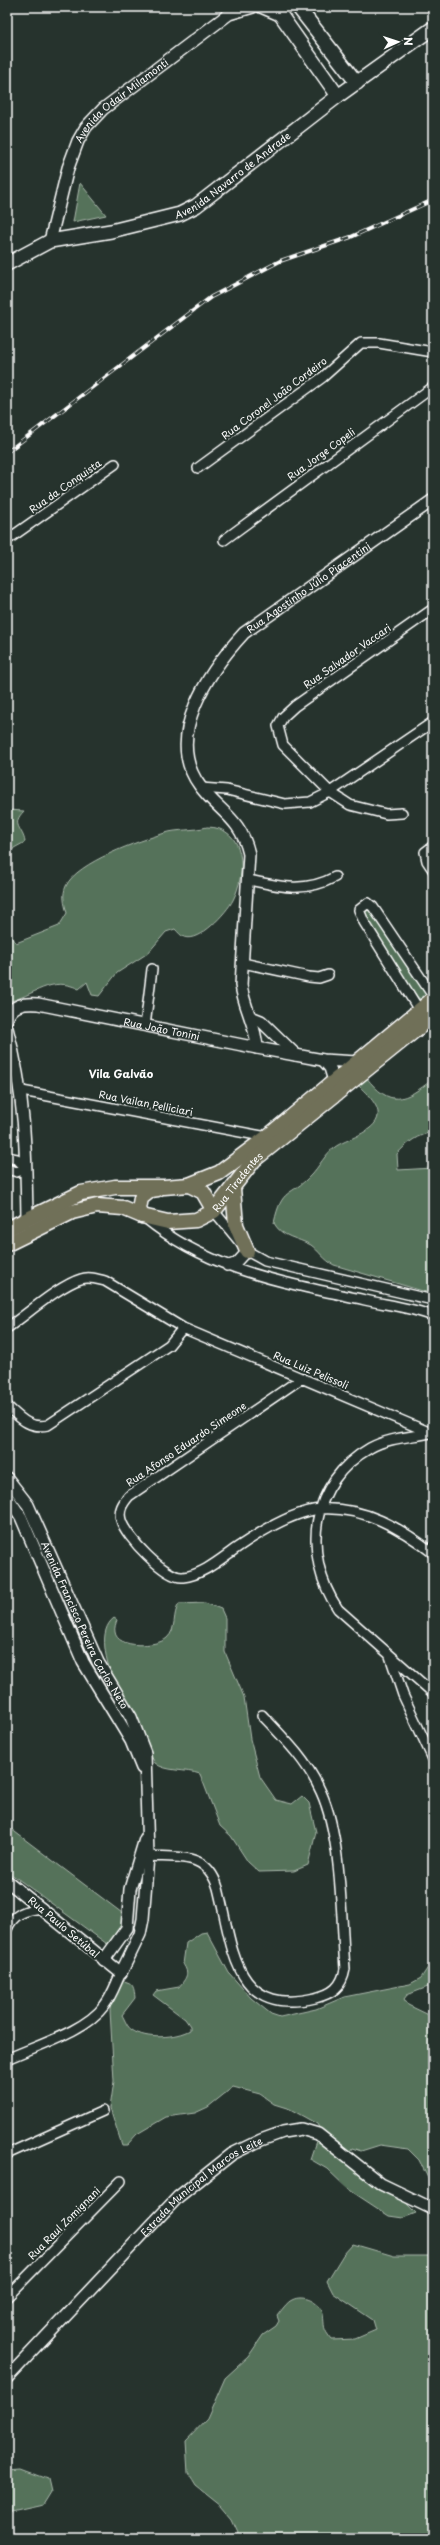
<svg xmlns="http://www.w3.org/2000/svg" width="440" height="2545" font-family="'Playpen Sans',sans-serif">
  <rect width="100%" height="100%" fill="#26332d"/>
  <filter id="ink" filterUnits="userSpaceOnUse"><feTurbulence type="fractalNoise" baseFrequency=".025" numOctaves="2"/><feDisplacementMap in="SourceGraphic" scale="8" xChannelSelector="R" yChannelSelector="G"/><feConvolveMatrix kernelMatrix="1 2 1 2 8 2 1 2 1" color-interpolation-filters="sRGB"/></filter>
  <g filter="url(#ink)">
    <!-- green -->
    <path fill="#55725a" stroke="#aab8ac" d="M 80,183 L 106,215 L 73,222 Z
      M 7,810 L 24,811 C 10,825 23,828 25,842 L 14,848 L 7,858 Z
      M 207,827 C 246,827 247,873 233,900 C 227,912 199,943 184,937 C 181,936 178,932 175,929 L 166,932 L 148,953 L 117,973 L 99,996 L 92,995 L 87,982 L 79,989 C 51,975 34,996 7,1002 L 7,933 L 16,943 L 59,926 L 67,913 C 64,903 62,895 66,886 C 77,862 139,841 165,833 C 178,829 193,831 207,827 Z
      M 369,908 L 426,992 L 426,995 L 423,999 L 418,998 L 365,917 L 363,911 Z
      M 366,1077 C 390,1108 404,1102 433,1079 L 433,1132 C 417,1135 408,1142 397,1154 L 398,1170 L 433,1168 L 433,1294 L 334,1265 C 324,1260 319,1251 311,1245 C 298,1238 281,1237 274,1223 C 282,1186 290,1198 311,1175 C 319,1167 325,1154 335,1147 C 344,1140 376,1132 378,1116 C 380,1105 364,1091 357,1084 Z
      M 205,1603 L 221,1609 L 225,1618 L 225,1652 L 244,1697 L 250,1739 L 260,1777 L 276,1800 L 292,1804 L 302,1796 L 309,1803 L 316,1832 L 308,1865 L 294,1871 L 259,1872 L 248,1862 L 231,1836 L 220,1826 L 200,1774 C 186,1769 165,1772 155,1763 C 140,1736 82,1642 114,1618 L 117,1620 C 116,1623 114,1628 115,1632 C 117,1649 157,1647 167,1638 C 177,1629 172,1614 179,1604 Z
      M 7,1826 L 130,1919 L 114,1949 L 7,1871 Z
      M 207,1932 L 229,1973 L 251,1998 L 271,2014 L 280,2017 L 316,2009 L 344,1997 L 410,1984 L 421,1978 L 433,1960 L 433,1985 L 407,1995 L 404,1999 L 408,2005 L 433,2017 L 433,2188 L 419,2160 L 408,2149 L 380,2145 L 361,2151 L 352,2148 L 349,2153 L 373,2180 L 378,2190 L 405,2202 L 416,2213 L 403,2218 L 389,2216 L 348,2189 L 327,2169 L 310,2159 L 320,2129 L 317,2124 L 290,2109 L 274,2104 L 260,2094 L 233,2087 L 208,2107 L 195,2113 L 166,2117 L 137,2134 L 127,2145 L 122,2145 L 110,2108 L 114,2081 L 110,2010 L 112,1997 L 122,1981 C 134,1982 134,1988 135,1998 L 122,2015 C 125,2020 127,2027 132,2030 C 146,2040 176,2038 190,2030 L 190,2026 L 185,2019 L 153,1995 L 156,1991 L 179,1987 C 186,1978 190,1974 183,1964 L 186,1943 L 201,1933 Z
      M 353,2244 L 394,2256 L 433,2256 L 433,2538 L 236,2538 L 238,2532 L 232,2519 L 221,2506 L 196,2486 L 188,2473 L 186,2441 L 207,2419 L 225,2378 L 248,2357 L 263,2335 L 276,2326 L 279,2321 L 277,2316 C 281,2311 287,2302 292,2300 C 303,2294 320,2302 323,2314 C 325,2327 322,2328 332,2340 L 355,2339 L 376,2330 L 373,2320 L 333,2293 L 327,2281 L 343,2255 Z
      M 21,2469 L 48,2479 L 51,2492 L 43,2505 L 7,2513 L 7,2470 Z"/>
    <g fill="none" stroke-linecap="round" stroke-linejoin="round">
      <!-- minor casing -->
      <g stroke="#fff" stroke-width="12">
        <path id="minor" d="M 198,468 L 323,377 L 361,343 L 379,343 L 433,352
          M 7,540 L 115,464
          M 224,540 L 433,387
          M 201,788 L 227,790 L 285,804 L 310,802 L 330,792 L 433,722
          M 402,813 L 386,814 L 350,805 L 330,792 L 283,745 L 278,726 L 283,717 L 295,706 L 433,609
          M 433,846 L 425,852 L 427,861 L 433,870
          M 249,880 C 281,887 305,893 335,877
          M 243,963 L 309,977 L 319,978 L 328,975
          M 419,1010 L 364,922 L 359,910 L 368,903 L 373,907 L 433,996
          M 145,1026 L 152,969
          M 22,1091 L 267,1137
          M 7,1157 L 17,1159 L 26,1168 L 17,1172 L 7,1169
          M 214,1211 L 247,1251 L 265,1261 L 433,1300
          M 145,1218 C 211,1272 284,1282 365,1300 C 388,1305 412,1308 433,1316
          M 227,1266 L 237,1262 L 247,1251
          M 7,1328 C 26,1315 60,1285 81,1279 C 89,1276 97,1279 105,1281 L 183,1328 L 431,1433
          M 302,1378 L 129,1496 C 123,1503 118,1510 121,1520 C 125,1536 166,1579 183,1577 C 203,1575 222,1558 238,1547 C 260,1532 293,1512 320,1509 C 363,1506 401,1528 433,1553
          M 7,1406 C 20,1418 29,1429 48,1425 L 169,1345 L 183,1328
          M 430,1433 C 410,1437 388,1438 370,1448 C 310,1482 301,1554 338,1609 L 433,1693
          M 390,1656 L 403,1695 L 433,1759
          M 148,1856 C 180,1858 207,1852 218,1888 C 233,1947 233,2017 315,1998 C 332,1994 342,1987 345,1969 C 341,1917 342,1838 321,1792 C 308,1762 284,1738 262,1715
          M 7,1929 C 14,1913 26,1910 42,1908
          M 7,2059 C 35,2046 86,2031 104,2006 C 112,1996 116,1983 121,1973
          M 7,2154 L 103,2111
          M 7,2297 L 121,2181"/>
      </g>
      <!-- tertiary casing -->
      <g stroke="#fff" stroke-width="14">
        <g id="tertiary">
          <path d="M 261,7 L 282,16"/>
          <path id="s1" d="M 50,241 L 68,168 L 78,141 L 86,127 L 103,109 L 229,14 L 253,7"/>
          <path d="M 251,1017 L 261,1021 L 296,1055"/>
          <path id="s2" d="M 7,1019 C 12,1004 24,1003 38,1004 L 257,1048 L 323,1060 L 357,1062"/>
          <path d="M 7,1028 C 25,1094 26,1150 27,1218"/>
          <path id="s3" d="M 257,1048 C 256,1025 244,1008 241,985 L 249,854 C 241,818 219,812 200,786 C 163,737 209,671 244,633 L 433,500"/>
          <path d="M 323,1060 L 330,1068 L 334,1081"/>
          <path id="s4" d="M 7,1478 L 28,1505 L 98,1662 L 131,1717 L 145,1753 L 148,1856 L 143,1919 L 140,1934 L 121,1973 L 7,1881"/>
          <path d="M 7,1496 L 21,1517 L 83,1662 L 131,1741 L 142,1768"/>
          <path d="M 104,1960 L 127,1928 L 130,1889 L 145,1839"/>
          <path id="s5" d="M 7,2378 L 178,2197 L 232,2154 L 261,2140 L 283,2132 L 301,2129 L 318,2134 L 381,2184 L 433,2209"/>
        </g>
      </g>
      <!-- secondary casing -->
      <g stroke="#fff" stroke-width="16">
        <g id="secondary">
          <path d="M 275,7 L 338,96"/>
          <path d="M 298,7 L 357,83"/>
          <path id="s6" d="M 7,264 L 50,241 L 111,231 L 180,214 L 196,206 L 338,96 L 433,28"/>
        </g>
      </g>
      <!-- primary casing -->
      <g stroke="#fff" stroke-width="17">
        <g id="primary">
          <path d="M 189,1185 L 203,1192 L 214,1211"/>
          <path d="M 233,1188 L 236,1225 L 247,1251"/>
          <path d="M 142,1216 L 139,1209 L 141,1198 L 151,1190 L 158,1189"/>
          <path d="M 7,1229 L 81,1193 L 115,1187 L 164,1187 L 189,1185 L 219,1173 L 267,1137 L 433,999"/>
          <path id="s7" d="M 7,1244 L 72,1212 L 97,1206 L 123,1208 L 142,1216 L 168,1222 L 196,1220 L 214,1211 L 254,1160 L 433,1016"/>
        </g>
      </g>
      <!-- minor -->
      <use href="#minor" stroke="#26332d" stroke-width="9"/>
      <!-- tertiary -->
      <use href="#tertiary" stroke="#26332d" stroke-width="11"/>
      <!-- secondary -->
      <use href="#secondary" stroke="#26332d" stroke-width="13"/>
      <!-- primary -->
      <use href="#primary" stroke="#706f59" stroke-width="14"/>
      <!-- rail casing -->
      <g stroke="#fff" stroke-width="4">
        <path id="rail" d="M 7,452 L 211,297 L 280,261 L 351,237 L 433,200"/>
      </g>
      <!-- rail -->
      <use href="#rail" stroke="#26332d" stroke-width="2.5" stroke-dasharray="8" stroke-linecap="butt"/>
    </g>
  </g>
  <g text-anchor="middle" stroke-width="4" stroke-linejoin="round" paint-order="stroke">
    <!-- street labels -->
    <g font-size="10" fill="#fff" stroke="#26332d">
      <text dy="4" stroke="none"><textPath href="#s1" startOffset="164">Avenida Odair Milamonti</textPath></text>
      <text dy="4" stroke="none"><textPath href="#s6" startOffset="247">Avenida Navarro de Andrade</textPath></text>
      <text transform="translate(274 398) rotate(-37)" y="4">Rua Coronel João Cordeiro</text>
      <text transform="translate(321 454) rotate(-36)" y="4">Rua Jorge Copeli</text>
      <text transform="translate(65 486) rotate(-35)" y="4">Rua da Conquista</text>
      <text dy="4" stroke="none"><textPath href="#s3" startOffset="533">Rua Agostinho Júlio Piacentini</textPath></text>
      <text transform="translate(347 656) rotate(-35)" y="4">Rua Salvador Vaccari</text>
      <text dy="4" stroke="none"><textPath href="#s2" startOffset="164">Rua João Tonini</textPath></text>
      <text transform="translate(146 1103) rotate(11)" y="4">Rua Vailan Pelliciari</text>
      <text dy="4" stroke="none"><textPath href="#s7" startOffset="257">Rua Tiradentes</textPath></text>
      <text transform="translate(311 1370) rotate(23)" y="4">Rua Luiz Pelissoli</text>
      <text transform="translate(186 1444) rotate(-34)" y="4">Rua Afonso Eduardo Simeone</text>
      <text dy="4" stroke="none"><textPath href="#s4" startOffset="167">Avenida Francisco Pereira Carlos Neto</textPath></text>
      <text transform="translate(64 1927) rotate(40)" y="4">Rua Paulo Setúbal</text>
      <text dy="4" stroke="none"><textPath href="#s5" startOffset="274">Estrada Municipal Marcos Leite</textPath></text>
      <text transform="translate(64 2223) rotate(-45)" y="4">Rua Raul Zomignani</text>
    </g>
    <!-- neighbourhood labels -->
    <g font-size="11" font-weight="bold" fill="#fff" stroke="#26332d">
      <text x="121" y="1078">Vila Galvão</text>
    </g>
  </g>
  <!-- margin -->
  <rect width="440" height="2545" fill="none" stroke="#26332d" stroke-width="24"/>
  <rect x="12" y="12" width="416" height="2521" fill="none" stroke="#fff" stroke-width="1.5" filter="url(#ink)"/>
  <!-- north arrow -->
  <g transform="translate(398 42) rotate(87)" stroke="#26332d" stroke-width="3" paint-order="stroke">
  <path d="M0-3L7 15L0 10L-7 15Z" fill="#ffffff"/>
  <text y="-6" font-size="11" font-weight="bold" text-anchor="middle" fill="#ffffff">N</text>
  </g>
</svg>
